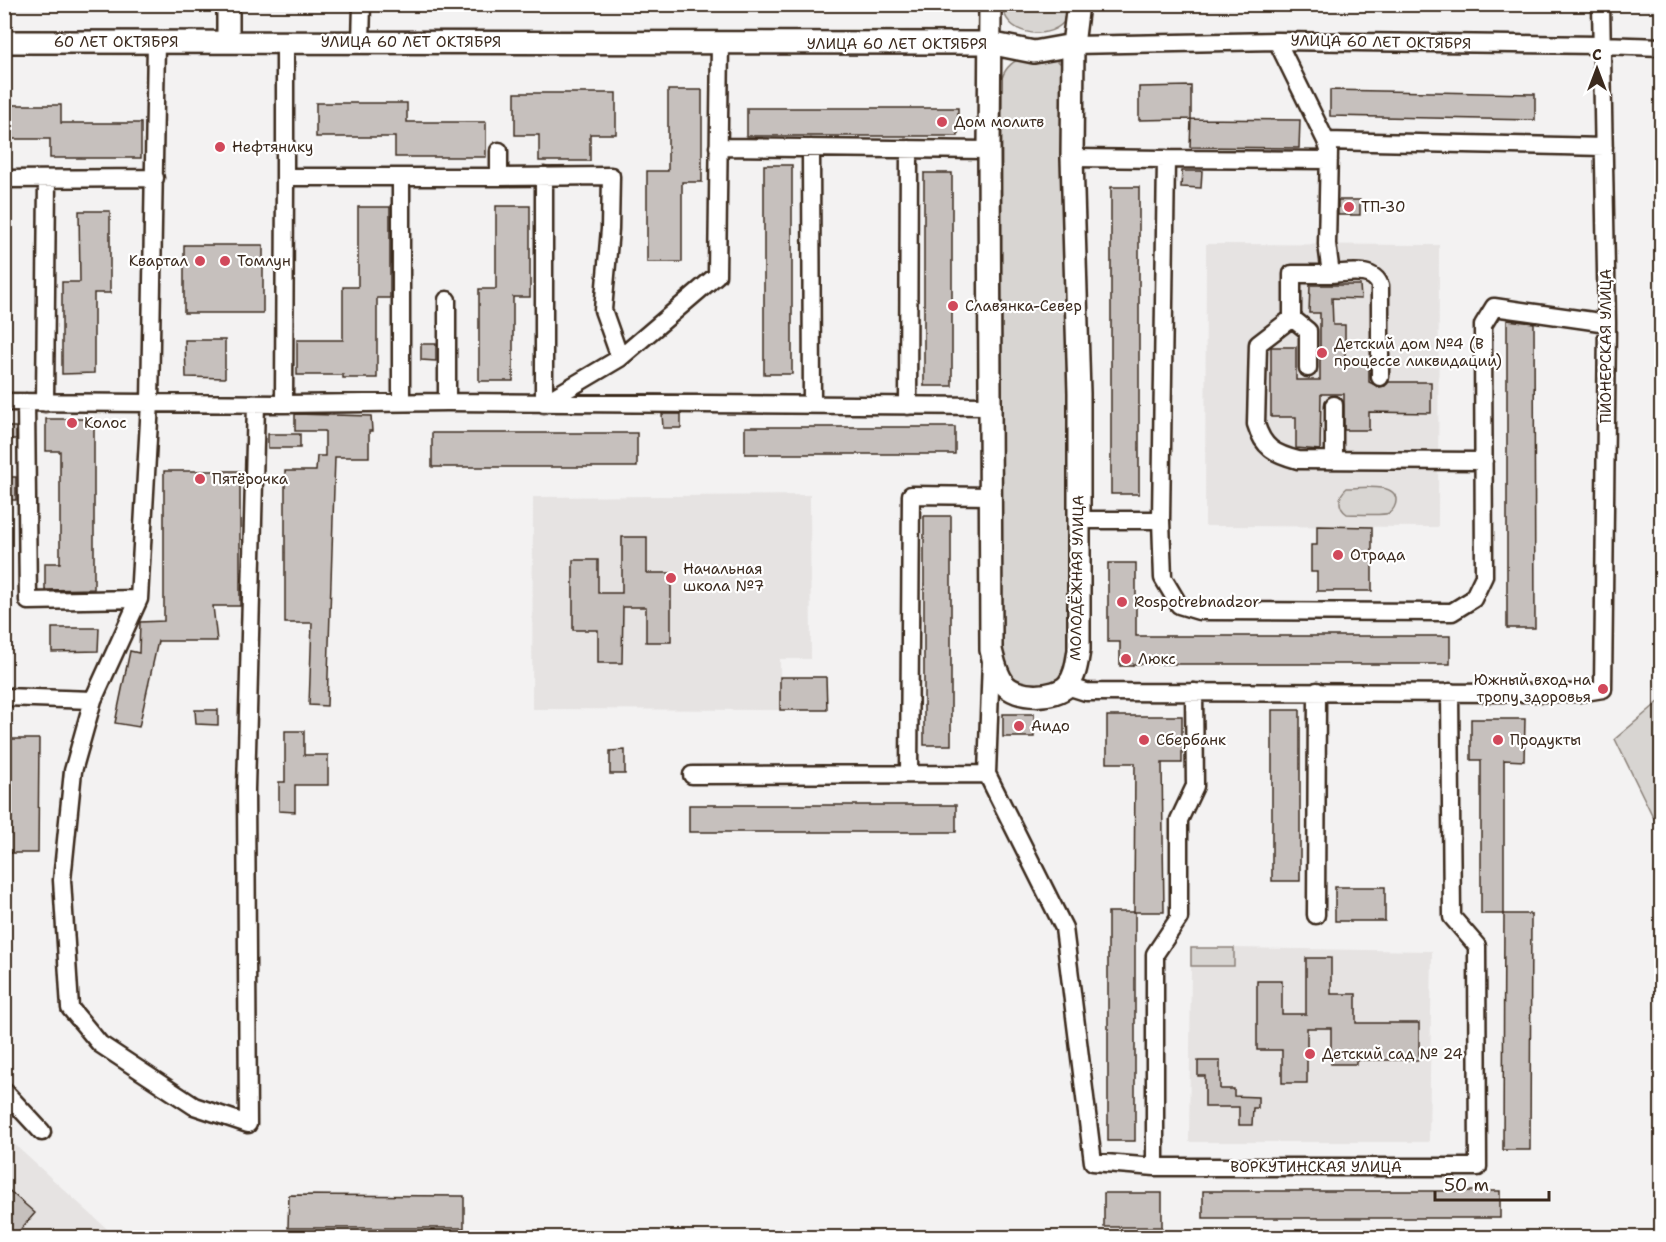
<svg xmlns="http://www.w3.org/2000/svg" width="1666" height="1242" font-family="'Shantell Sans',sans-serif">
  <rect width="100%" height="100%" fill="#f3f2f2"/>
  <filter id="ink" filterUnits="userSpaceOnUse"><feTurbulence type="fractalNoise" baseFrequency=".0167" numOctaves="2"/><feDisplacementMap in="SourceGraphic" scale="12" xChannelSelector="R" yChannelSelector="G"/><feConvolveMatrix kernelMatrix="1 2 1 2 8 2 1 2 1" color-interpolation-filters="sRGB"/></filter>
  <g filter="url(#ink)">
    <!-- built -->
    <path fill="#e6e3e2" d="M 1206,244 L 1439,245 L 1438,527 L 1205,526 Z
      M 810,495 L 811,659 L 780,659 L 780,710 L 532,709 L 533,497 Z
      M 1234,948 L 1432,951 L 1429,1142 L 1189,1142 L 1191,966 L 1234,966 Z
      M 5,1136 L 116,1237 L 5,1237 Z"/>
    <!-- green -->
    <path fill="#d8d5d2" stroke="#8a8078" stroke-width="1.5" d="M 1003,5 L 1070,5 C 1069,10 1068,18 1064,22 C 1046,42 1003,34 1003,5 Z
      M 1025,56 C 1043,56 1063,55 1068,77 L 1069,659 C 1062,678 1054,685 1034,685 C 1015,686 1005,674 1001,657 L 1002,78 C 1006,66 1014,61 1025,56 Z
      M 1347,488 C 1360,488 1397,482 1396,501 C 1396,505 1393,511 1389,513 C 1384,516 1355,514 1347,514 C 1337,507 1338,495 1347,488 Z
      M 1661,700 L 1661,833 L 1615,739 Z
      M 1191,948 L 1234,948 L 1234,966 L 1191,966 Z"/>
    <!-- building -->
    <path fill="#c6c0bd" stroke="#3b2a1e" stroke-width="1.5" d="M 1191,86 L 1191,119 L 1139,120 L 1139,87 Z
      M 668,90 L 702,90 L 702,182 L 682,182 L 682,262 L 647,262 L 647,171 L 668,171 Z
      M 1330,90 L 1535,94 L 1535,120 L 1330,116 Z
      M 515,93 L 616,93 L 616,134 L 590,134 L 590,161 L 539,161 L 539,135 L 515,135 Z
      M 316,103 L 407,103 L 407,122 L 486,122 L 486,157 L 395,157 L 395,137 L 316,137 Z
      M 4,105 L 61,105 L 61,123 L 141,123 L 141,158 L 50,158 L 50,139 L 4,139 Z
      M 747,108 L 958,108 L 958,136 L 747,136 Z
      M 1191,119 L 1300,120 L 1299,148 L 1190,147 Z
      M 764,165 L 792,165 L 792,374 L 764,374 Z
      M 1182,171 L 1202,171 L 1201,188 L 1181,187 Z
      M 924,173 L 952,173 L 952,386 L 924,386 Z
      M 1111,187 L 1139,187 L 1139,494 L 1111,494 Z
      M 1338,200 L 1360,200 L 1360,215 L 1338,215 Z
      M 496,206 L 530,206 L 530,297 L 513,297 L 513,381 L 479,381 L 479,289 L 496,289 Z
      M 358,207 L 390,207 L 390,298 L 377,298 L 377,378 L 343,378 L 343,375 L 297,375 L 297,340 L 343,340 L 343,287 L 358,287 Z
      M 79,211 L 110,211 L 110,293 L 94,293 L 94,373 L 62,374 L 62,282 L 80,282 Z
      M 184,245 L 263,245 L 263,313 L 184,313 Z
      M 1310,285 L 1360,285 L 1361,299 L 1332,298 L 1333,325 L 1345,325 L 1345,360 L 1369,360 L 1369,382 L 1379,387 L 1385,386 L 1389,382 L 1431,382 L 1431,413 L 1369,412 L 1369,430 L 1344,430 L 1344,394 L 1321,394 L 1320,450 L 1296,448 L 1296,417 L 1271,417 L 1271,347 L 1296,347 L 1296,380 L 1320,380 L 1320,313 L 1309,313 Z
      M 1507,320 L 1534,323 L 1535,628 L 1507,628 Z
      M 185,340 L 225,340 L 225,378 L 186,377 Z
      M 421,344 L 436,344 L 436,361 L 421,360 Z
      M 295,414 L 371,416 L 372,431 L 369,431 L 369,457 L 335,457 L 327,706 L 309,705 L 312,623 L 285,623 L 285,471 L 316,471 L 317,456 L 325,456 L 325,431 L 295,431 Z
      M 662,414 L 681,414 L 681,428 L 663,428 Z
      M 46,419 L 94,419 L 94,589 L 45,590 L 45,563 L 60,563 L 60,451 L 46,451 Z
      M 4,427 L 16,427 L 16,439 L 4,439 Z
      M 745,427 L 955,427 L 955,454 L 745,454 Z
      M 432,433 L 637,433 L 637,467 L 432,467 Z
      M 268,434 L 300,434 L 300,448 L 268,448 Z
      M 164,471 L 240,471 L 240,606 L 213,606 L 217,641 L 158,641 L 139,727 L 115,723 L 130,651 L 139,653 L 140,622 L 164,621 Z
      M 4,477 L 16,477 L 16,500 L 4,500 Z
      M 924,516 L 951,516 L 951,745 L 924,745 Z
      M 1317,526 L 1372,527 L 1372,591 L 1317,591 L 1317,572 L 1311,572 L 1311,545 L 1317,545 Z
      M 622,537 L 647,537 L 647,573 L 671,573 L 671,642 L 646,642 L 646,607 L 623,607 L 622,663 L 598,663 L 598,630 L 573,630 L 573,560 L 598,560 L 598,593 L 622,593 Z
      M 1108,563 L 1136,563 L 1136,636 L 1450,636 L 1450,664 L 1133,664 L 1133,666 L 1120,666 L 1120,642 L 1108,642 Z
      M 52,628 L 99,628 L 98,651 L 52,652 Z
      M 780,677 L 826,677 L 827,710 L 780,710 Z
      M 195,710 L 218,710 L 218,725 L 196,724 Z
      M 1272,710 L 1300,710 L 1300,881 L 1272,881 Z
      M 1003,714 L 1034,714 L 1034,737 L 1003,737 Z
      M 1107,716 L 1182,716 L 1182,763 L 1162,763 L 1164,912 L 1135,912 L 1135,1141 L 1108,1141 L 1108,912 L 1134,912 L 1135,763 L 1107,763 Z
      M 1471,719 L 1525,719 L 1524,761 L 1504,760 L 1504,914 L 1481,914 L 1481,760 L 1471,760 Z
      M 285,731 L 304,731 L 304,755 L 328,755 L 328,785 L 295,785 L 295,812 L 279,811 L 279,782 L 285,782 Z
      M 8,739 L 39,739 L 38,853 L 4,853 L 4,824 L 7,824 Z
      M 625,750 L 625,774 L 610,774 L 610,751 Z
      M 689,805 L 956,805 L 956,832 L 689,832 Z
      M 1335,887 L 1385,887 L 1385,921 L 1335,921 Z
      M 1504,914 L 1531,914 L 1530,1150 L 1503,1150 Z
      M 1306,958 L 1331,958 L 1331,994 L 1356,994 L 1356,1023 L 1419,1023 L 1419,1060 L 1356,1060 L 1356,1064 L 1331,1064 L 1331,1028 L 1307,1028 L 1307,1083 L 1282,1083 L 1282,1050 L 1257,1050 L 1257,981 L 1282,981 L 1282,1014 L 1306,1014 Z
      M 1198,1061 L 1220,1061 L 1220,1089 L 1234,1089 L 1234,1096 L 1258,1097 L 1258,1108 L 1253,1108 L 1252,1125 L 1239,1125 L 1239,1107 L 1205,1107 L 1205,1076 L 1198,1076 Z
      M 4,1186 L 35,1213 L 13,1238 L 4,1238 Z
      M 1203,1191 L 1500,1191 L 1500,1218 L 1203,1218 Z
      M 1104,1193 L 1162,1193 L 1162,1227 L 1104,1227 Z
      M 289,1195 L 464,1196 L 464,1228 L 288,1228 Z"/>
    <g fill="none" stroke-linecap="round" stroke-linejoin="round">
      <!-- minor casing -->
      <g stroke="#3b2a1e" stroke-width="21">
        <path id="minor" d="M 1277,41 L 1326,141
          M 285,42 L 285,177 L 499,177 L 611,176 L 610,229 L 603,310 L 620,358
          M 361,42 L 362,4
          M 1073,45 L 1277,41 L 1600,45 L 1662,47
          M 718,147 L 989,150
          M 811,148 L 812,405
          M 499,151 L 499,177
          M 1072,158 L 1166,159
          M 1329,160 L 1166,159 L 1161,520 L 1163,578 L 1179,605 L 1199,611 L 1452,612 L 1473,599 L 1484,576 L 1483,325 L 1494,307 L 1607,323
          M 401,177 L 401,402
          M 4,179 L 155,178
          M 1331,274 C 1347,273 1374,267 1380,286 L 1380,377
          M 447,300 L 447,402
          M 1292,318 L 1308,331 L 1308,368
          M 4,402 L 284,404 L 447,402 L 991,406
          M 26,402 L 28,601 L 139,599
          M 45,403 L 47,179
          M 544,403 L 620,358 L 717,275 L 720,43
          M 284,404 L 285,177
          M 544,404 L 544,176
          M 1334,405 L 1334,460
          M 908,406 L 909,149
          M 1484,461 L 1298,460 C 1275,454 1263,448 1256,424 L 1258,344 L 1292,318 L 1292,274 L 1331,274 L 1327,244 L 1329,150 L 1326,141 L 1604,147
          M 1079,520 L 1161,520
          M 1067,686 L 1086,692 L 1579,693 L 1603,689 L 1607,323 L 1601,4
          M 4,697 L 93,700 L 139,599 L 150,403 L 156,42
          M 93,700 L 73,771 L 62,880 L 70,1008 L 100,1044 L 194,1106 L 248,1124 L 246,789 L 256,404
          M 909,774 L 911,495 L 991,496
          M 987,774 L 1064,928 L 1093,1162 L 1155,1167 L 1478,1167 L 1477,946 L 1452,917 L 1450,692
          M 692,775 L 987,774 L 991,660
          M 1316,915 L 1317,691
          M 4,1091 L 42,1132
          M 1155,1167 L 1155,954 L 1179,918 L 1179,820 L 1195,786 L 1194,692"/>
      </g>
      <!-- major casing -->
      <g stroke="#3b2a1e" stroke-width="26">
        <path id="major" d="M 990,4 L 989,150 L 991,650 C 994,662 996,674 1004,684 C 1016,699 1055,699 1068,685 C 1076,675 1077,662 1079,650 L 1079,393 L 1072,158 L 1073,45 L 1078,4
          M 4,42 L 989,43 L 1034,52 L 1073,45
          M 228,42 L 228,4"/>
      </g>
      <!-- minor -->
      <use href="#minor" stroke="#fff" stroke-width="16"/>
      <!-- major -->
      <use href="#major" stroke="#fff" stroke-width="21"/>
    </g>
  </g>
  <!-- markers -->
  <g fill="#d1495b" stroke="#fff" stroke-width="2">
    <circle cx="942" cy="122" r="6"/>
    <circle cx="220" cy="147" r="6"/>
    <circle cx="1349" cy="207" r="6"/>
    <circle cx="200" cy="261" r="6"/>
    <circle cx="225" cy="261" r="6"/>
    <circle cx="953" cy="306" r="6"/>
    <circle cx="1322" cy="353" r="6"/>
    <circle cx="72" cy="423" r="6"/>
    <circle cx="200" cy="479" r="6"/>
    <circle cx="1338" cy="555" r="6"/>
    <circle cx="671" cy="578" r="6"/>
    <circle cx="1122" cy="602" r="6"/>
    <circle cx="1126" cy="659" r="6"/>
    <circle cx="1603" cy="689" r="6"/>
    <circle cx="1019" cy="726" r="6"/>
    <circle cx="1144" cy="740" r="6"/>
    <circle cx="1498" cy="740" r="6"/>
    <circle cx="1310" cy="1054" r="6"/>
  </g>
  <g text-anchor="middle" stroke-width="4.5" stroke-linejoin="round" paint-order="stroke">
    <!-- street labels -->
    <g font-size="15" fill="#3b2a1e" stroke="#fff">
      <text x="116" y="47">60 ЛЕТ ОКТЯБРЯ</text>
      <text x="411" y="47">УЛИЦА 60 ЛЕТ ОКТЯБРЯ</text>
      <text transform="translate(1381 42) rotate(1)" y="5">УЛИЦА 60 ЛЕТ ОКТЯБРЯ</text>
      <text x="897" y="49">УЛИЦА 60 ЛЕТ ОКТЯБРЯ</text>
      <text transform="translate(1606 346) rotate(-90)" y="5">ПИОНЕРСКАЯ УЛИЦА</text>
      <text transform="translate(1077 578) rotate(-89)" y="5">МОЛОДЁЖНАЯ УЛИЦА</text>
      <text x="1316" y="1172">ВОРКУТИНСКАЯ УЛИЦА</text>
    </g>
    <!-- poi labels -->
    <g font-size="15" fill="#3b2a1e" stroke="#fff" text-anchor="start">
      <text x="954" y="127">Дом молитв</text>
      <text x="232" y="152">Нефтянику</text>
      <text x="1361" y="212">ТП-30</text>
      <text x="188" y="266" text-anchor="end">Квартал</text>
      <text x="237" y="266">Томлун</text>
      <text x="965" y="311">Славянка-Север</text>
      <text x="1334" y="349">Детский дом №4 (В<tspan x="1334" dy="17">процессе ликвидации)</tspan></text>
      <text x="84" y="428">Колос</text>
      <text x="212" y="484">Пятёрочка</text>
      <text x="1350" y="560">Отрада</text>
      <text x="683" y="574">Начальная<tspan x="683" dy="17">школа №7</tspan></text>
      <text x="1134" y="607">Rospotrebnadzor</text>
      <text x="1138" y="664">Люкс</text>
      <text x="1591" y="685" text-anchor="end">Южный вход на<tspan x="1591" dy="17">тропу здоровья</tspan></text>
      <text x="1031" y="731">Аидо</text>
      <text x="1156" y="745">Сбербанк</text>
      <text x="1510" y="745">Продукты</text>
      <text x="1322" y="1059">Детский сад № 24</text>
    </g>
  </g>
  <!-- margin -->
  <rect width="1666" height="1242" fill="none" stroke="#fff" stroke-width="24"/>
  <rect x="12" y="12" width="1642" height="1218" fill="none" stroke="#3b2a1e" stroke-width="2" filter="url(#ink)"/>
  <!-- north arrow -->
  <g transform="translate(1597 69)" stroke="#ffffff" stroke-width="4.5" paint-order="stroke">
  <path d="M0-4.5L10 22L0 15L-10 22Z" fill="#3b2a1e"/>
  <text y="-9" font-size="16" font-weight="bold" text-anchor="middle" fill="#3b2a1e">С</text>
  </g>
  <!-- scale -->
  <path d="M1435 1191v9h114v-9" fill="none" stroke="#3b2a1e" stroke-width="3"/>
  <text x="1444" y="1191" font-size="18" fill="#3b2a1e" stroke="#ffffff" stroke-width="4.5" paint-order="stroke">50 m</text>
</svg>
